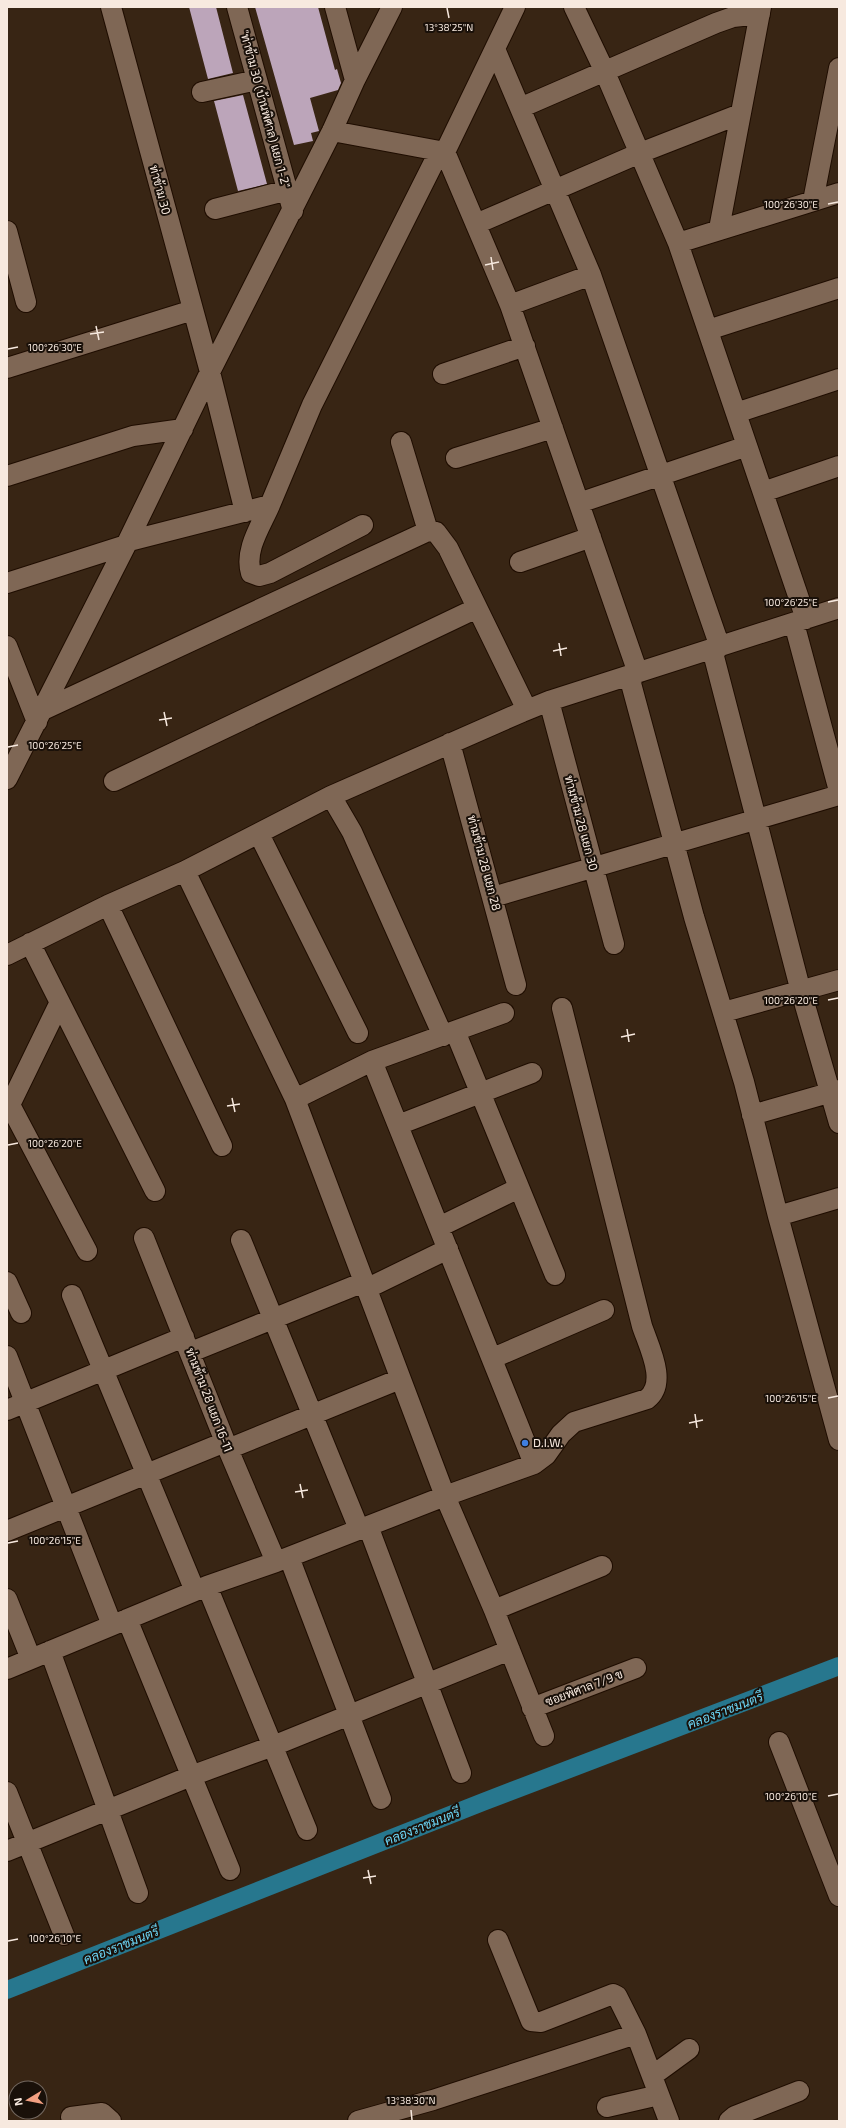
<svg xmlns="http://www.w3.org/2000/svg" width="846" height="2128" font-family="'Exo 2',Sarabun,sans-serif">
  <rect width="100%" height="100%" fill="#382514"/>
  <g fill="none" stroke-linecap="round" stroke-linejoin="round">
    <!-- canal -->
    <path stroke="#27778e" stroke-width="18" d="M 7,1990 L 483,1802 L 839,1666"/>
  </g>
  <!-- building -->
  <path fill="#bca5ba" d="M 189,7 L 216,7 L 233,73 L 208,79 Z
    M 255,7 L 318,7 L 335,70 L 337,69 L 341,83 L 338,90 L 310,98 L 319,131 L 311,133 L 313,141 L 294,145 Z
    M 243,95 L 267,184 L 238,191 L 214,101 Z"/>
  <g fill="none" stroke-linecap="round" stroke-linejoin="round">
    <!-- minor casing -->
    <g stroke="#1f0d01" stroke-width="22">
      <path id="minor" d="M 111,7 L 210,372 L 245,512
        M 237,7 L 293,211
        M 335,7 L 355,80
        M 515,7 L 445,152 L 510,305 L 638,673
        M 574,7 L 604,70 L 678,243 L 806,619
        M 495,49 L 591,275 L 720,647
        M 202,92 L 257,80
        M 520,108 L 716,23 L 733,17 L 760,14
        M 332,131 L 445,152
        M 813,201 L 839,68
        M 215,209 L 288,190
        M 476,224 L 640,153 L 740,114
        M 719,229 L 761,7
        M 7,231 L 26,302
        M 678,243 L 839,193
        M 510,305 L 591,275
        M 708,330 L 839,288
        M 7,368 L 193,310
        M 443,374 L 525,346
        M 736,413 L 839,379
        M 401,442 L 428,531
        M 456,458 L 553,428
        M 7,476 L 133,436 L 183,429
        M 763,492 L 839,466
        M 579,503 L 747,446
        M 270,505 C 261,526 244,550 251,573 L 259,576 L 270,573 L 363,525
        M 129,541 L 270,505 L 312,405 L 439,152
        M 520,562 L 591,537
        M 7,583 L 126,545
        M 794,623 L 839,791
        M 7,646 L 37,722
        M 712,649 L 800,988 L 839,1123
        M 629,676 L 694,917 L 744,1082 L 778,1216 L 839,1440
        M 549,701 L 614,944
        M 43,710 L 428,531 L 436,532 L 448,548 L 527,710
        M 450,743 L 516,985
        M 7,779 L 126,545 L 210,372 L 332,131 L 355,80 L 392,7
        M 114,781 L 477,608
        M 331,796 L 352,832 L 443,1036
        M 259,834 L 358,1033
        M 185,871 L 295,1099
        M 493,897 L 839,795
        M 108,905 L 222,1146
        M 30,943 L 155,1191
        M 7,955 L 108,905 L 185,871 L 331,796 L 522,712 L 549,701 L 839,608
        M 724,1012 L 839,980
        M 504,1013 L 372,1061 L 295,1099 L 445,1496 L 494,1610 L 544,1736
        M 455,1031 L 555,1275
        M 372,1061 L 534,1464
        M 10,1105 L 87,1251
        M 7,1111 L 59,1004
        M 752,1115 L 839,1090
        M 398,1125 L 532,1073
        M 778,1216 L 839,1198
        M 439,1227 L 519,1188
        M 144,1238 L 228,1449 L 276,1562
        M 241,1240 L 359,1529
        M 7,1282 L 21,1313
        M 366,1289 L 448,1249
        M 72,1295 L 195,1591
        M 191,1352 L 364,1282
        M 7,1356 L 112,1625
        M 493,1358 L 604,1310
        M 7,1410 L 184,1337
        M 228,1449 L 400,1379
        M 368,1526 L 461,1773
        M 7,1531 L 225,1442
        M 289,1557 L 381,1799
        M 207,1586 L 307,1830
        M 7,1599 L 31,1659
        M 494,1610 L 602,1566
        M 127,1619 L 230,1870
        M 50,1651 L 138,1893
        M 7,1669 L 207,1586 L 276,1562 L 445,1496 L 534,1464 L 546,1455 L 561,1434 L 574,1422 L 647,1399 C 668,1383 649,1347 642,1326 L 562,1008
        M 532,1708 L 636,1668
        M 779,1742 L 839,1896
        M 7,1792 L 64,1935
        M 7,1851 L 191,1776 L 273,1746 L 510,1650
        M 498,1940 L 531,2021 L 541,2022 L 613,1994 L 617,1996 L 636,2034
        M 652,2076 L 689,2049
        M 607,2107 L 659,2095
        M 71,2117 L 102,2113 L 111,2121
        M 358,2121 L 433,2100 L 636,2034 L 669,2121
        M 729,2121 L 735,2116 L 799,2091"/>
    </g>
    <!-- minor -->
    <use href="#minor" stroke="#7f6755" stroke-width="20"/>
  </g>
  <!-- ticks -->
  <path fill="none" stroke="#f7e9df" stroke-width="1.5" d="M 447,8 L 449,18M 828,204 L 838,202M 491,257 L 493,270M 485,265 L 499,262M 96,326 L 99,340M 90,334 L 104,332M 8,349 L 18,347M 828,602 L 838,600M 559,643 L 561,656M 553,651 L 567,648M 164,712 L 167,726M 159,720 L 172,718M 8,747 L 18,745M 828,1000 L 838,998M 627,1029 L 629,1042M 621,1037 L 635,1034M 232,1098 L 235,1112M 227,1106 L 240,1104M 8,1145 L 18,1143M 828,1398 L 838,1396M 695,1414 L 697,1428M 689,1423 L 703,1420M 300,1484 L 303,1498M 295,1492 L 308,1490M 8,1543 L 18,1541M 828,1796 L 838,1794M 368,1870 L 371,1884M 363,1878 L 376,1876M 8,1941 L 18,1939M 411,2110 L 412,2120"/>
  <!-- markers -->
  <circle fill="#3f7fe0" stroke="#191009" stroke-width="1.5" cx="525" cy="1443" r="4"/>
  <g text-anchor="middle" stroke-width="4" stroke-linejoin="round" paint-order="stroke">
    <!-- street labels -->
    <g font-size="12" fill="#f7e9df" stroke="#191009">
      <text transform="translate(265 109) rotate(75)" y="4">"ท่าข้าม 30 (บ้านพิศาล) แยก 1-2"</text>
      <text transform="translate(160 190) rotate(75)" y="4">ท่าข้าม 30</text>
      <text transform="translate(581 823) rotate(75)" y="4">ท่ามข้าม 28 แยก 30</text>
      <text transform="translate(484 863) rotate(75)" y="4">ท่ามข้าม 28 แยก 28</text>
      <text transform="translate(209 1400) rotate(69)" y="4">ท่ามข้าม 28 แยก 16-11</text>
      <text transform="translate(584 1688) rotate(-21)" y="4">ซอยพิศาล 7/9 ข</text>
    </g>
    <!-- poi labels -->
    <g font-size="12" fill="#f7e9df" stroke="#191009" text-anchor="start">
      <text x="533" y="1447">D.I.W.</text>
    </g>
    <!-- water labels -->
    <g font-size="13" font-style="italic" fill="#6cd5f5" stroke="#191009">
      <text transform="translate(725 1710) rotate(-21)" y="5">คลองราชมนตรี</text>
      <text transform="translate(422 1826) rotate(-22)" y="5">คลองราชมนตรี</text>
      <text transform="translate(121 1945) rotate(-22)" y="5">คลองราชมนตรี</text>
    </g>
  </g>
  <g font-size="10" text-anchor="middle" fill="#f7e9df" stroke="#191009" stroke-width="4" stroke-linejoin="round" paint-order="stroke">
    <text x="449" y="31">13°38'25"N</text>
    <text x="791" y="208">100°26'30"E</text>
    <text x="55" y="351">100°26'30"E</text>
    <text x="791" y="606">100°26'25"E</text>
    <text x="55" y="749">100°26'25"E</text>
    <text x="791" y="1004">100°26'20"E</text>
    <text x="55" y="1147">100°26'20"E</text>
    <text x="791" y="1402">100°26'15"E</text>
    <text x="55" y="1544">100°26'15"E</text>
    <text x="791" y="1800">100°26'10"E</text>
    <text x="55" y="1942">100°26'10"E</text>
    <text x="411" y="2104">13°38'30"N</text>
  </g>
  <!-- border -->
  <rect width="846" height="2128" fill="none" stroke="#f7e9df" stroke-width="16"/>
  <!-- north arrow -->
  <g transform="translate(28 2100) rotate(260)"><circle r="19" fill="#191009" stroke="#72675f"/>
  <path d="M0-3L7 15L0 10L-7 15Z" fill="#f3a082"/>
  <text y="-6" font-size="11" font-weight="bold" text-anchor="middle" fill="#f7e9df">N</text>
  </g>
</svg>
